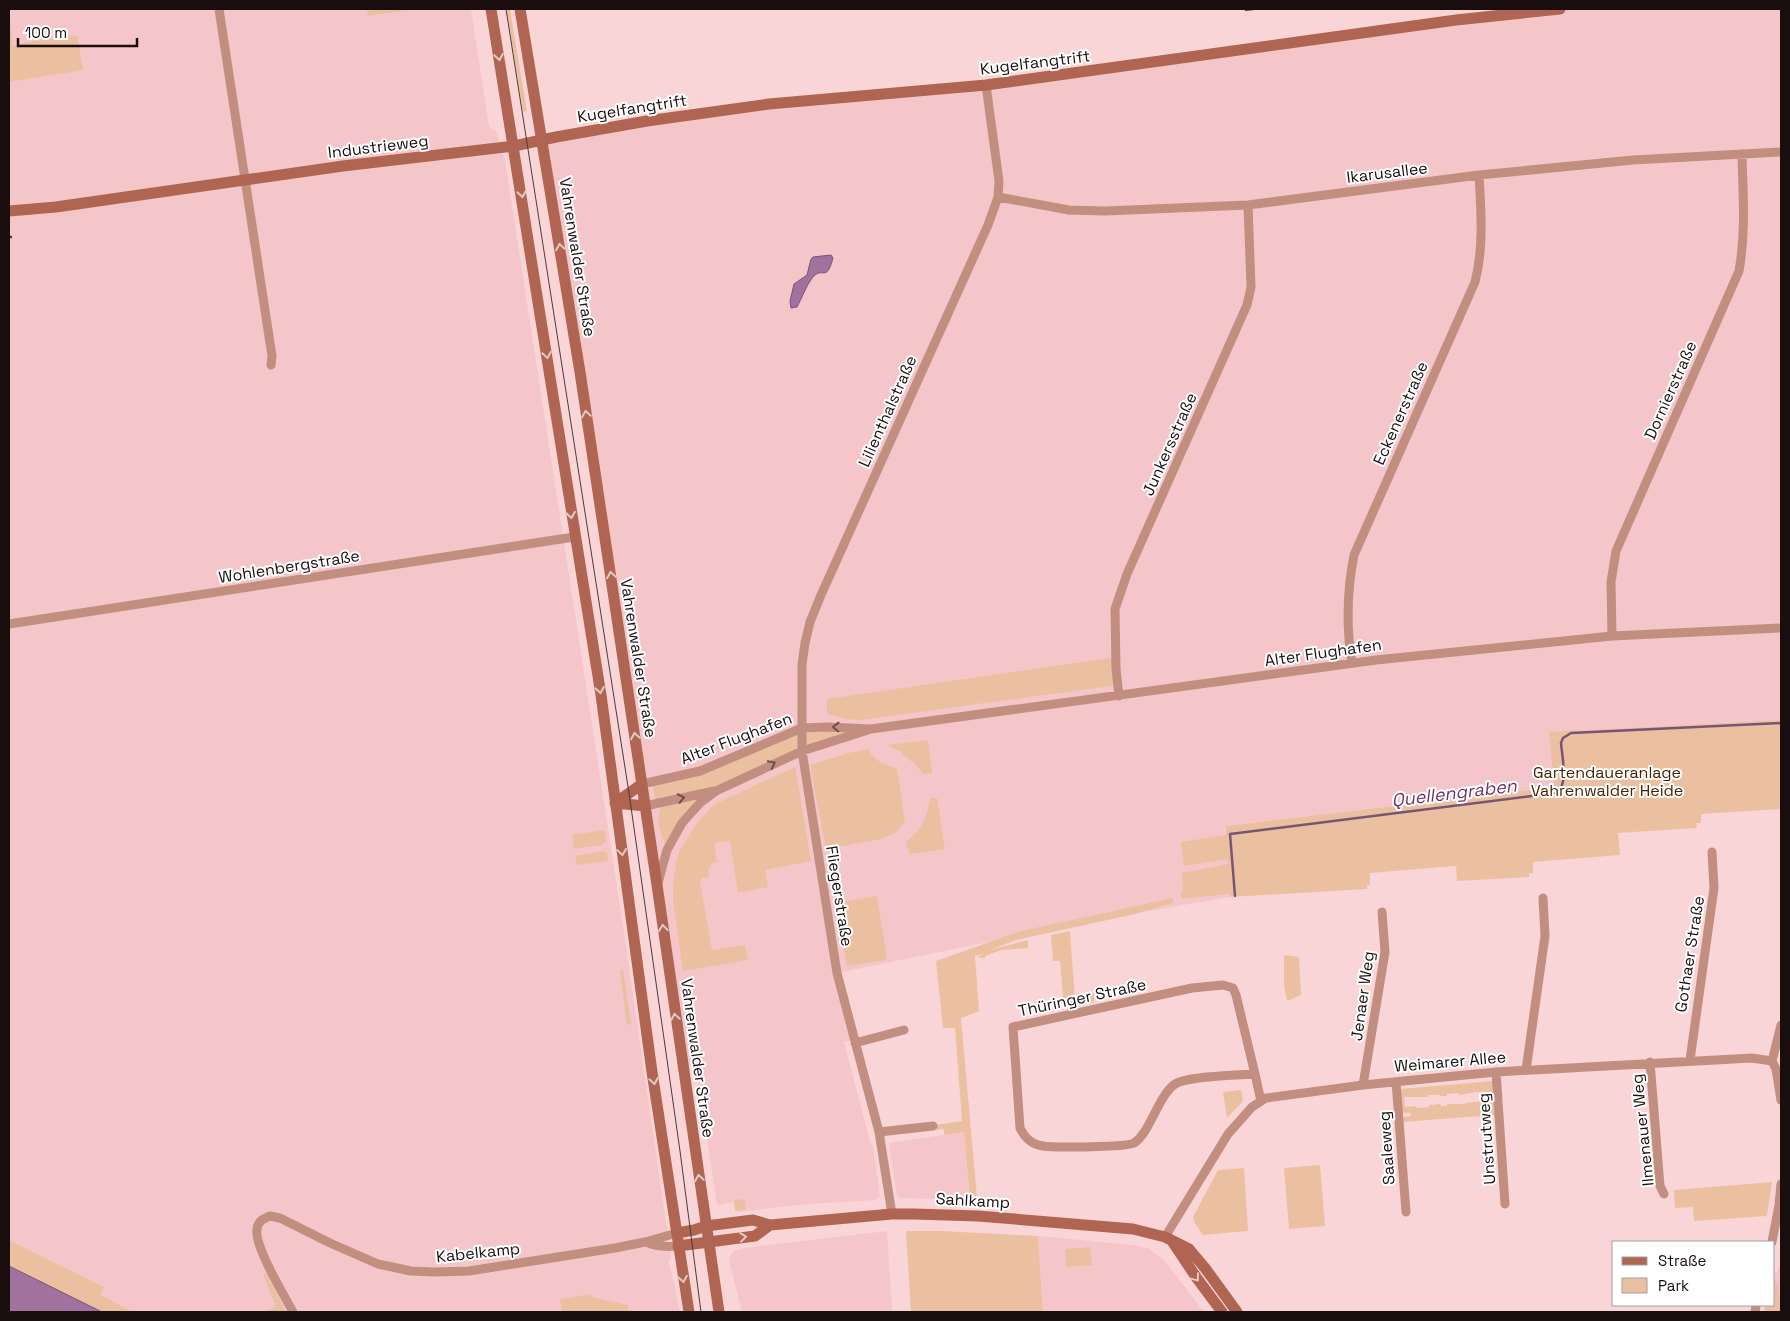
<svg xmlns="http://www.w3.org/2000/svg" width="1790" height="1321" font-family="'Space Grotesk',sans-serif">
  <rect width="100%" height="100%" fill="#fad5d7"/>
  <!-- built -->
  <path fill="#f4c6c9" d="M 9,9 L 471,9 L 489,127 L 496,131 L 505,160 L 624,932 L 671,1257 L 668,1262 L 671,1269 L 680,1312 L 133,1312 L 101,1295 L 104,1287 L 9,1240 Z
    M 1560,9 L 1781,9 L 1781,720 L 1550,732 L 1554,787 L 1226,826 L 1230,897 L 1091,921 L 837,973 L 855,1040 L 844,1042 L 871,1145 L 873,1145 L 880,1196 L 876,1200 L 808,1204 L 736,1212 L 734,1202 L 717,1205 L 696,1064 L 682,1066 L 542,139 L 647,121 L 933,91 Z
    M 964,1132 L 970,1200 L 900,1198 L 897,1196 L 889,1143 Z
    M 887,1231 L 892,1312 L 742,1312 L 729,1260 L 733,1251 L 744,1248 Z
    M 1038,1236 L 1133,1245 L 1148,1248 L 1165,1261 L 1204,1312 L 1043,1312 Z
    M 1778,1267 L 1781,1267 L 1781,1297 L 1780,1298 L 1775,1281 L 1774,1280 L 1774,1272 L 1777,1273 Z"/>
  <!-- green -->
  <path fill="#ebc0a1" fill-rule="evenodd" d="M 367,9 L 414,9 L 368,16 Z
    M 506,9 L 510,9 L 527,111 L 523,112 Z
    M 9,13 L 13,45 L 20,47 L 23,43 L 77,35 L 83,70 L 9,82 Z
    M 1116,657 L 1118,685 L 861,720 L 846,719 L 827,714 L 827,699 Z
    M 1781,720 L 1781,809 L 1701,814 L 1701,823 L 1696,823 L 1697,828 L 1618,833 L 1620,855 L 1533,862 L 1533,873 L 1529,873 L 1529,877 L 1457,881 L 1456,866 L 1370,873 L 1370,885 L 1367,885 L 1367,889 L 1230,897 L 1229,894 L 1181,899 L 1181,892 L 1183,891 L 1182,873 L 1228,864 L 1227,859 L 1184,866 L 1181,842 L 1226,835 L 1226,826 L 1554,787 L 1549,732 Z
    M 802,728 L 871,729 L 822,744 L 701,802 L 667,850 L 660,830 L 658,820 L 661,803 L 656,803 L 652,782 L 700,771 Z
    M 928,740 L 932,773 L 923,774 L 915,764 L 904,756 L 902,752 L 886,745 Z
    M 868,749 C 873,761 886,764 897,769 L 905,822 L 895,833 L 882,839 L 826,849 L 810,765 L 848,753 Z
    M 795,767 L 811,861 L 765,870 L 768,887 L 738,893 L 730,841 L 714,843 L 717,862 L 713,863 L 708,870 L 709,877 L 702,878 L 700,881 L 712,950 L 745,945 L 748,960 L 683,971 L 673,901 L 673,885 L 676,862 L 680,850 L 700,819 L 715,804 Z
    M 930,798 L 937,798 L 945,849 L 910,854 L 906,842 C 923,827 926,821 930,798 Z
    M 604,830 L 606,842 L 601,845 L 574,849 L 572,835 Z
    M 604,851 L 607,853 L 608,861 L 577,865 L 575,856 Z
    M 877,896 L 887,960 L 847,966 L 836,903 Z
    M 1173,898 L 1173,903 L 1135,914 L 1016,940 L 990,950 L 1028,940 L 1028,948 L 1001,950 L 985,956 L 985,958 L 977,957 L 985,953 L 975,956 L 979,1011 L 961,1018 L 977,1198 L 970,1200 L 964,1132 L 944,1135 L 944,1129 L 936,1130 L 935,1125 L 962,1121 L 955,1028 L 943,1028 L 936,961 L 1021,931 Z
    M 1070,931 L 1075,1001 L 1090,1000 L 1090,994 L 1094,993 L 1094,1002 L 1064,1008 L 1060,961 L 1053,961 L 1051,935 Z
    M 1284,955 L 1299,957 L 1301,995 L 1287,1001 L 1284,986 Z
    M 620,970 L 623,970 L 631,1024 L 627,1025 Z
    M 1493,1081 L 1496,1113 L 1494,1115 L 1403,1122 L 1403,1117 L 1411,1116 L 1411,1113 L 1404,1113 L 1402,1111 L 1400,1089 ZM 1477,1092 L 1489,1092 L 1490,1102 L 1483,1103 L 1482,1101 L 1466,1103 L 1465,1104 L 1447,1104 L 1447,1106 L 1441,1106 L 1440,1104 L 1429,1105 L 1429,1107 L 1417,1108 L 1416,1106 L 1405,1107 L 1404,1097 L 1428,1097 L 1428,1095 L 1439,1095 L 1440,1096 L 1447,1096 L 1447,1094 L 1458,1093 L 1459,1095 Z
    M 1241,1090 L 1243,1101 L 1227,1118 L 1223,1092 Z
    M 1320,1165 L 1325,1226 L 1289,1229 L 1284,1168 Z
    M 1244,1168 L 1248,1231 L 1203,1235 L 1194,1222 L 1193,1217 L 1218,1170 Z
    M 1772,1182 L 1767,1216 L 1694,1221 L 1693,1207 L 1675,1208 L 1674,1190 Z
    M 734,1199 L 745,1200 L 746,1210 L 735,1211 Z
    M 906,1231 L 942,1231 L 1038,1236 L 1043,1312 L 911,1312 Z
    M 9,1240 L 104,1287 L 101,1295 L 133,1312 L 102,1312 L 9,1266 Z
    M 1090,1247 L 1092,1265 L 1066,1267 L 1065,1249 Z
    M 266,1273 L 286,1312 L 264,1312 L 276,1307 L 263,1274 Z
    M 1774,1280 L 1778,1284 L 1780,1290 L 1778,1290 L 1780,1297 L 1781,1297 L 1781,1312 L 1767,1312 L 1764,1309 L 1765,1305 L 1774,1305 Z
    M 591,1294 L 592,1297 L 628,1305 L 628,1311 L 633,1310 L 633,1312 L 562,1312 L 560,1299 Z"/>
  <!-- water -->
  <path fill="#a2729f" stroke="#795474" d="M 831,255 L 833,258 C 826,284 823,265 812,278 C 806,286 802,298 797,307 L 791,308 L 790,301 L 794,284 L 807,275 L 811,259 L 813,257 Z
    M 9,1266 L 102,1312 L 9,1312 Z"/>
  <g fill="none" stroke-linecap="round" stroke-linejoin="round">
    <!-- stream -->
    <path stroke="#795474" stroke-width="2.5" d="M 1246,10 L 1253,9
      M 1235,896 L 1230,834 L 1556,793 C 1569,786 1562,756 1561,743 L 1563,738 L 1571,733 L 1781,723"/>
    <!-- street -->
    <path stroke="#c28e80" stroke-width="9" d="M 219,9 L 272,356 L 271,365
      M 998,197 L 1069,210 L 1105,211 L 1248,205 L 1479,175 L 1633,160 L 1781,152
      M 9,624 L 574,537
      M 1612,636 L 1611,582 L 1616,551 L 1739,271 C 1746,232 1743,194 1742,154
      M 1352,663 C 1346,627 1347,591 1354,555 L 1475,282 C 1484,247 1481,211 1479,175
      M 1119,696 L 1116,669 L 1115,609 L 1127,574 L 1247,305 L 1251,287 L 1248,205
      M 642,784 L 700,771 L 802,728 L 827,727 L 871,729 L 1376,660 L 1612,636 L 1781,628
      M 645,806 L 714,791
      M 658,883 L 667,850 L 682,823 L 700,803 L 716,791 L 802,751 L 868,730
      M 1223,985 L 1233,988 L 1236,995 L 1255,1074 C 1238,1075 1188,1076 1175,1084 C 1158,1096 1150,1133 1134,1143 C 1128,1147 1053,1148 1043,1146 C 1031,1144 1025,1138 1020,1128 L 1013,1027 L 1192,988 Z
      M 855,1043 L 904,1030
      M 1690,1060 L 1714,888 L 1712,852
      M 1772,1061 L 1776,1069 L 1781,1100
      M 1772,1061 L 1781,1025
      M 1650,1062 L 1660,1186 L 1664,1194
      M 1526,1070 L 1545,936 L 1543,898
      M 1496,1072 L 1505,1204
      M 1255,1074 L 1261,1101
      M 1396,1082 L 1406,1212
      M 1363,1085 L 1385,952 L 1382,912
      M 879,1132 L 933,1126
      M 892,1214 L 879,1132 L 837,973 L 802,751 L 802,665 L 805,643 L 810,622 L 821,595 L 988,225 L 998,197 L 999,181 L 986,85
      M 1165,1237 L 1228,1134 L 1252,1107 L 1266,1098 L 1363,1085 L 1496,1072 L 1752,1058 L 1772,1061
      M 646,1242 C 656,1247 667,1247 678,1246
      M 1772,1242 L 1779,1205 L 1781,1184
      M 293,1312 C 284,1295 254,1246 257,1229 C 258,1221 263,1219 270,1216 L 280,1218 L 330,1243 L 378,1264 L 411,1271 L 435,1272 L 469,1271 L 615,1248 L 645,1242 L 677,1233
      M 1755,1312 L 1756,1305"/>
    <!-- secondary -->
    <path stroke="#af6552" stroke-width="11" d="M 491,9 L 601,695 L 652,1072 L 689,1312
      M 520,9 L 580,372 L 657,885 L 719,1312
      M 9,211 L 56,207 L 343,166 L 514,146 L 556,137 L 647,121 L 769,104 L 986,85 L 1456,20 L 1560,9
      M 615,803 L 642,784
      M 615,803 L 645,806
      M 677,1233 L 694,1230 L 706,1226 L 753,1220 L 770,1225 L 892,1214 L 914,1214 L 978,1216 L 1133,1229 L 1165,1237 L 1189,1249 L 1205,1268 L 1237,1312
      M 1172,1241 L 1196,1277 L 1222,1312
      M 678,1246 L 755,1236 L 770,1225"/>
    <!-- tram -->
    <path stroke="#4c3a3b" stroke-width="1" d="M 506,9 L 629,793 L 680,1151 L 701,1312"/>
    <!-- rail -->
    <path stroke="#4c3a3b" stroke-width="2.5" stroke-dasharray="8 4" stroke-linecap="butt" d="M 9,237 L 12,237"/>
  </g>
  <!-- one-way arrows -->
  <defs><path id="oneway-chevron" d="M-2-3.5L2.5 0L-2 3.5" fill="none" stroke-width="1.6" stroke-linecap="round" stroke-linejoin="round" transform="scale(1.25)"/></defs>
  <g stroke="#e3c9c2">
    <use href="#oneway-chevron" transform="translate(499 57) rotate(80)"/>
    <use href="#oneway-chevron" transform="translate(522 194) rotate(81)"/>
    <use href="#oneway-chevron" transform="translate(560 247) rotate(-99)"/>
    <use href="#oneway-chevron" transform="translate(547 355) rotate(81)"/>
    <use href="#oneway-chevron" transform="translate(586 414) rotate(-99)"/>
    <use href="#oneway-chevron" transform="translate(571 515) rotate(81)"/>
    <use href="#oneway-chevron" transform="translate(611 575) rotate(-99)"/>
    <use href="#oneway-chevron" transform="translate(600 690) rotate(81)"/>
    <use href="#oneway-chevron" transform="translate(635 736) rotate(-99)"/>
    <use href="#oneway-chevron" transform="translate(622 852) rotate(82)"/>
    <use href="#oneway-chevron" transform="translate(663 928) rotate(-97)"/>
    <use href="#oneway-chevron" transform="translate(675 1017) rotate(-99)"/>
    <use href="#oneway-chevron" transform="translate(654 1081) rotate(80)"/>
    <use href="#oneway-chevron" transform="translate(699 1178) rotate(-99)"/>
    <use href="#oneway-chevron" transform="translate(743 1237) rotate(-7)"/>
    <use href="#oneway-chevron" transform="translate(1196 1278) rotate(53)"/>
    <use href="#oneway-chevron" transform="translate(683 1279) rotate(80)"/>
  </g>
  <g stroke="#6e4e47">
    <use href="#oneway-chevron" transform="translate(836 727) rotate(-179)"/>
    <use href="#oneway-chevron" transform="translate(772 764) rotate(-26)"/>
    <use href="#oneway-chevron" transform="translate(681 798) rotate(-12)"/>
  </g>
  <g text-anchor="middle" stroke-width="4" stroke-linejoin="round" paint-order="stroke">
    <!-- street labels -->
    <g font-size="16" fill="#190d0e" stroke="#fff">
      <text transform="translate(1035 62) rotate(-7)" y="6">Kugelfangtrift</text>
      <text transform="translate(632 108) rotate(-9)" y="6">Kugelfangtrift</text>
      <text transform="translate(378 146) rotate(-7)" y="6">Industrieweg</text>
      <text transform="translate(1387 172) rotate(-7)" y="6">Ikarusallee</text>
      <text transform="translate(578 257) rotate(81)" y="6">Vahrenwalder Straße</text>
      <text transform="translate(1670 390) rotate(-66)" y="6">Dornierstraße</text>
      <text transform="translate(887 411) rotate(-66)" y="6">Lilienthalstraße</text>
      <text transform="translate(1400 413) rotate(-66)" y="6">Eckenerstraße</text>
      <text transform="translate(1169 444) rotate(-66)" y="6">Junkersstraße</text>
      <text transform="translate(289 566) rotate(-9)" y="6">Wohlenbergstraße</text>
      <text transform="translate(1323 652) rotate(-8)" y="6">Alter Flughafen</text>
      <text transform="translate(639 658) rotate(81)" y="6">Vahrenwalder Straße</text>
      <text transform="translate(736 738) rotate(-21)" y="6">Alter Flughafen</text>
      <text transform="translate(840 896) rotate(81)" y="6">Fliegerstraße</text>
      <text transform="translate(1689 954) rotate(-81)" y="6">Gothaer Straße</text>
      <text transform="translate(1362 996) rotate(-82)" y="6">Jenaer Weg</text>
      <text transform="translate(1082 997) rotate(-12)" y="6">Thüringer Straße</text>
      <text transform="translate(698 1058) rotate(82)" y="6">Vahrenwalder Straße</text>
      <text transform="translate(1450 1061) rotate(-5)" y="6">Weimarer Allee</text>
      <text transform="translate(1642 1130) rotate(-96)" y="6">Ilmenauer Weg</text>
      <text transform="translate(1486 1139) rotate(-94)" y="6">Unstrutweg</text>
      <text transform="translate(1386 1148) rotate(-94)" y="6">Saaleweg</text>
      <text transform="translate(973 1200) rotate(3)" y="6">Sahlkamp</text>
      <text transform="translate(478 1252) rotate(-6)" y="6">Kabelkamp</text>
    </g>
    <!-- park labels -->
    <g font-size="16" fill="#462200" stroke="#fff">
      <text x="1607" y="778">Gartendaueranlage<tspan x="1607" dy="18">Vahrenwalder Heide</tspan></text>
    </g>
    <!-- water labels -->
    <g font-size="18" font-style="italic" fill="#6d316b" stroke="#fff">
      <text transform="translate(1454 793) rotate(-7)" y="6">Quellengraben</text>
    </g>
  </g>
  <!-- border -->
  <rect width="1790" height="1321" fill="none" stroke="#190d0e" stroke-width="20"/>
  <!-- legend -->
  <rect x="1612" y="1241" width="162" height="65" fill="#ffffff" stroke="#a39e9f"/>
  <rect x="1622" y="1257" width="25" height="8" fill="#af6552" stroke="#a39e9f"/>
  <text x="1658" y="1266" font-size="15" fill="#190d0e">Straße</text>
  <rect x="1622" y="1278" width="25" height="15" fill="#ebc0a1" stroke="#a39e9f"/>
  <text x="1658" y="1291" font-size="15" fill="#190d0e">Park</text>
  <!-- scale -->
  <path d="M18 38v8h119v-8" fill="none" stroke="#190d0e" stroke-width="2.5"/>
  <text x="25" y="38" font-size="15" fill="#190d0e" stroke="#ffffff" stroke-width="4" paint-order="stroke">100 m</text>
</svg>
